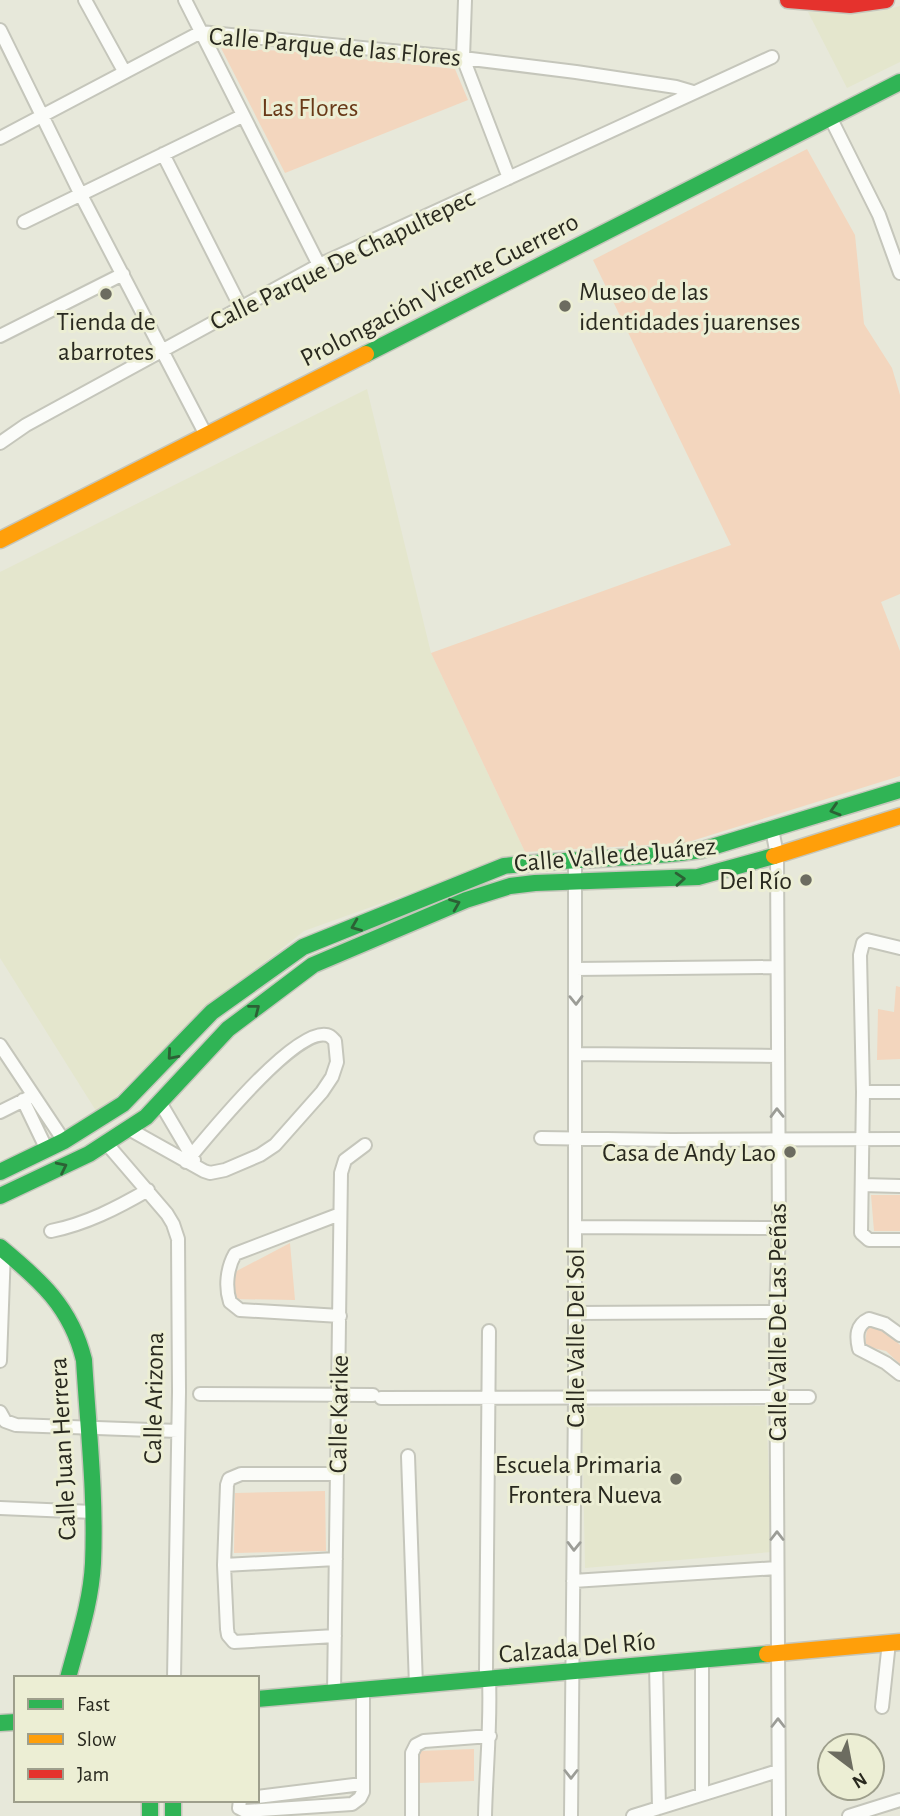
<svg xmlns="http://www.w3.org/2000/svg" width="900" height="1816" font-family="'Alegreya Sans',sans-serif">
  <rect width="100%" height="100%" fill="#e7e8da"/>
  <!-- built -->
  <path fill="#e4e6cd" d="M 900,6 L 900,62 L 847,88 L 808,12 L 839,13 L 881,11 Z
    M 367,389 L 431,653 L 525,852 L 304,931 L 207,1008 L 98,1114 L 0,958 L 0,572 Z
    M 766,1406 L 772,1552 L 585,1568 L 582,1407 Z"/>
  <!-- green -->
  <path fill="#f3d6be" d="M 221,48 L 287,51 L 455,69 L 468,100 L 285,173 Z
    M 807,149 L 855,235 L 864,324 L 892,368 L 900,395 L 900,594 L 881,602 L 900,651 L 900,776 L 685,843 L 525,852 L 431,653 L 731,545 L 593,260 Z
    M 896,986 L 900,987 L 900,1059 L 877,1060 L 878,1009 L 894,1012 Z
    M 871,1195 L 900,1195 L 900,1231 L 874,1231 Z
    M 290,1243 L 295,1300 L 232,1299 L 231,1274 Z
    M 882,1327 L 900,1345 L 900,1364 L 886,1351 L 865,1346 L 867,1328 Z
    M 325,1491 L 326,1551 L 234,1553 L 235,1493 Z
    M 474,1749 L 474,1781 L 418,1783 L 419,1751 Z"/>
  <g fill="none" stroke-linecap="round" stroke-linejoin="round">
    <!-- street casing -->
    <g stroke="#c5c6bb" stroke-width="16">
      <path id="street" d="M 85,0 L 124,71
        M 185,0 L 319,265
        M 465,0 L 463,58 L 509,178
        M 0,30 L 81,195 L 206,435
        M 830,117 L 879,215 L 900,273
        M 0,138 L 201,32 L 463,58 L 576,72 L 676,87 L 693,92
        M 163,154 L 241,308
        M 24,222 L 242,116
        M 0,336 L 123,274
        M 0,443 L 26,425 L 319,265 L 772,57
        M 772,829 L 777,855 L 779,1228 L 776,1312 L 779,1816
        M 900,948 L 867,940 L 863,943 L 860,955 L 863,1092 L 861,1233 L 869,1240 L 900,1240
        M 575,969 L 776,967
        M 0,1045 L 64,1141
        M 576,1054 L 777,1056
        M 863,1092 L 900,1092
        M 23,1100 L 47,1150
        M 161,1104 L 194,1160
        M 0,1112 L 30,1097
        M 129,1129 L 204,1171 L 210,1173 L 225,1170 L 260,1155 L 275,1145 L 322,1092 L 332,1077 L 337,1062 L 335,1041 C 332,1038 331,1036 327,1035 C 295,1027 206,1138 186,1162
        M 541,1138 L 672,1140 L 900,1139
        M 107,1144 L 167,1214 L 173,1224 L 178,1239 L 179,1392 L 174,1678
        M 862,1185 L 900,1186
        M 575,1227 L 779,1228
        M 51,1231 C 86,1224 117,1208 148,1190
        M 575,1313 L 776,1312
        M 340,1316 L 240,1310 L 230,1302 C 225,1287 227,1268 235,1254 L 340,1214
        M 900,1335 L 885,1324 L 869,1319 C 856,1325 856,1336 859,1349 L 886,1363 L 900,1374
        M 0,1361 L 4,1250
        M 200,1394 L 373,1395
        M 381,1398 L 809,1397
        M 0,1412 L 5,1421 L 16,1425 L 178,1431
        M 408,1456 L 416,1686
        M 0,1508 L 93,1512
        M 224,1565 L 336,1559
        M 573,1581 L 777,1568
        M 335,1636 L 234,1642 L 228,1635 L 227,1629 L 224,1565 L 227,1485 L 229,1479 L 241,1474 L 337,1474
        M 702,1660 L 702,1794
        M 656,1664 L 659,1808
        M 334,1693 L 341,1173 L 345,1160 L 365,1145
        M 882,1707 L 889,1642
        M 257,1797 L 362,1784
        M 240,1800 L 239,1808 L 245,1811 L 352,1804 L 360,1798 L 363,1792 L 363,1691
        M 412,1816 L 412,1753 L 416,1745 L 424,1741 L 490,1736
        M 485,1816 C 486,1770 491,1725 489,1679 L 486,1671 L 489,1331
        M 571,1816 L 575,1398 L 575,860
        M 633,1816 L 778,1771
        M 849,1816 L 900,1800"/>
    </g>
    <!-- fast casing -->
    <g stroke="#c5c6bb" stroke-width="19">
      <path id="fast" d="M 366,354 L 900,82
        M 0,1172 L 64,1141 L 123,1104 L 212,1012 L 303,947 L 504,866 C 570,858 637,860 702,850 L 900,790
        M 0,1196 L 89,1154 L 146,1117 L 228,1029 L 313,965 L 466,900 L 510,886 L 535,883 L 698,877 L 774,856
        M 0,1247 C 40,1280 71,1307 84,1360 C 88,1427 96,1496 93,1563 C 91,1603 78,1640 68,1678
        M 257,1699 L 767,1654
        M 0,1723 L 16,1722
        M 150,1800 L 150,1816
        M 173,1800 L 173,1816"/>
    </g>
    <!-- slow casing -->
    <g stroke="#c5c6bb" stroke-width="19">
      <path id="slow" d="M 0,540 L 366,354
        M 774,856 L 900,816
        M 767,1654 L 900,1642"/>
    </g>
    <!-- jam casing -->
    <g stroke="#c5c6bb" stroke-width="19">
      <path id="jam" d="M 788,0 L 850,5 L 886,0"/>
    </g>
    <!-- street -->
    <use href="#street" stroke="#fbfcf9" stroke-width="12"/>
    <!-- fast -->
    <use href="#fast" stroke="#30b455" stroke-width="16"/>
    <!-- slow -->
    <use href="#slow" stroke="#ff9f0a" stroke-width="16"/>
    <!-- jam -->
    <use href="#jam" stroke="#e5322d" stroke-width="16"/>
  </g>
  <!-- one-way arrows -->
  <defs><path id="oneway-chevron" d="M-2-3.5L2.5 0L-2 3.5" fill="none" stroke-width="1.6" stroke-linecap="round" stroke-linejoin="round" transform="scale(1.75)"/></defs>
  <g stroke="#2c6135">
    <use href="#oneway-chevron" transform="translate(835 810) rotate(163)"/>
    <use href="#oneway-chevron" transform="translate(680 879) rotate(-4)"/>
    <use href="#oneway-chevron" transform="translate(455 904) rotate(-22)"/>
    <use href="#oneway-chevron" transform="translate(356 926) rotate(158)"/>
    <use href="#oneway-chevron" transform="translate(255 1009) rotate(-38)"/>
    <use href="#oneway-chevron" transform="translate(172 1055) rotate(131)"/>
    <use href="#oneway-chevron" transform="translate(62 1167) rotate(-26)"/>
  </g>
  <g stroke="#9c9d97">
    <use href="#oneway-chevron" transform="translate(576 1000) rotate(89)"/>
    <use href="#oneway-chevron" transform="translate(777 1113) rotate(-91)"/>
    <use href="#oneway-chevron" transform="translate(777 1536) rotate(-90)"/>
    <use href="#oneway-chevron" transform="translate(574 1546) rotate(91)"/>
    <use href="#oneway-chevron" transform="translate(778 1723) rotate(-90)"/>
    <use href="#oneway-chevron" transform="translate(571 1774) rotate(90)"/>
  </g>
  <!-- markers -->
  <g fill="#6c6c60" stroke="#eceed4" stroke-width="2.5">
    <circle cx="106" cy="294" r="7"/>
    <circle cx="565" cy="306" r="7"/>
    <circle cx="806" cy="880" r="7"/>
    <circle cx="790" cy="1152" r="7"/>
    <circle cx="676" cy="1479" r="7"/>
  </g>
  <g text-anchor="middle" stroke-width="6" stroke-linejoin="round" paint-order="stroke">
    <!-- street labels -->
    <g font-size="26" fill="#29291f" stroke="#eceed4">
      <text transform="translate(335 46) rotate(5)" y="9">Calle Parque de las Flores</text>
      <text transform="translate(342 259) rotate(-26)" y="9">Calle Parque De Chapultepec</text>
      <text transform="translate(439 289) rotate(-27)" y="9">Prolongación Vicente Guerrero</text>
      <text transform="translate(615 854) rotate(-5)" y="9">Calle Valle de Juárez</text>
      <text transform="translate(777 1322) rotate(-90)" y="9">Calle Valle De Las Peñas</text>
      <text transform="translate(575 1338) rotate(-90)" y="9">Calle Valle Del Sol</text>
      <text transform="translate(153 1398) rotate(-89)" y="9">Calle Arizona</text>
      <text transform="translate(338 1414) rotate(-89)" y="9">Calle Karike</text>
      <text transform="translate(62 1449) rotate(-93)" y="9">Calle Juan Herrera</text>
      <text transform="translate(577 1647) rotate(-5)" y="9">Calzada Del Río</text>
    </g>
    <!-- park labels -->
    <g font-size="26" fill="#693917" stroke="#eceed4">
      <text x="310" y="116">Las Flores</text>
    </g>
    <!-- poi labels -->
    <g font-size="26" fill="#29291f" stroke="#eceed4" text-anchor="end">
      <text x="579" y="300" text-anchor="start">Museo de las<tspan x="579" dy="30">identidades juarenses</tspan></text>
      <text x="106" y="330" text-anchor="middle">Tienda de<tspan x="106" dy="30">abarrotes</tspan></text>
      <text x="792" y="889">Del Río</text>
      <text x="776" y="1161">Casa de Andy Lao</text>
      <text x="662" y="1473">Escuela Primaria<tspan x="662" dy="30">Frontera Nueva</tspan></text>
    </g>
  </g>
  <!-- legend -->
  <rect x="14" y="1676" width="245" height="126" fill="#eceed4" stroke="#9e9f8c" stroke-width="2"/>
  <rect x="28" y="1699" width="35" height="10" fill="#30b455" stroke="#9e9f8c" stroke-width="2"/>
  <text x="77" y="1711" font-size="21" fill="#29291f">Fast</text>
  <rect x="28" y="1734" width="35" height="10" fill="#ff9f0a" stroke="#9e9f8c" stroke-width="2"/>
  <text x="77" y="1746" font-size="21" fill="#29291f">Slow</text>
  <rect x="28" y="1769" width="35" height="10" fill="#e5322d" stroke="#9e9f8c" stroke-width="2"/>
  <text x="77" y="1781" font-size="21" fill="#29291f">Jam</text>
  <!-- north arrow -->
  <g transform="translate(851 1767) rotate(148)"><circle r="33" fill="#eceed4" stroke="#9e9f8c" stroke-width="2"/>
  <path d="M0-5L12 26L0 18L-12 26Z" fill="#6c6c60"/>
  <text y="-10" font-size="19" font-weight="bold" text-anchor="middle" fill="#29291f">N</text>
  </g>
</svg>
